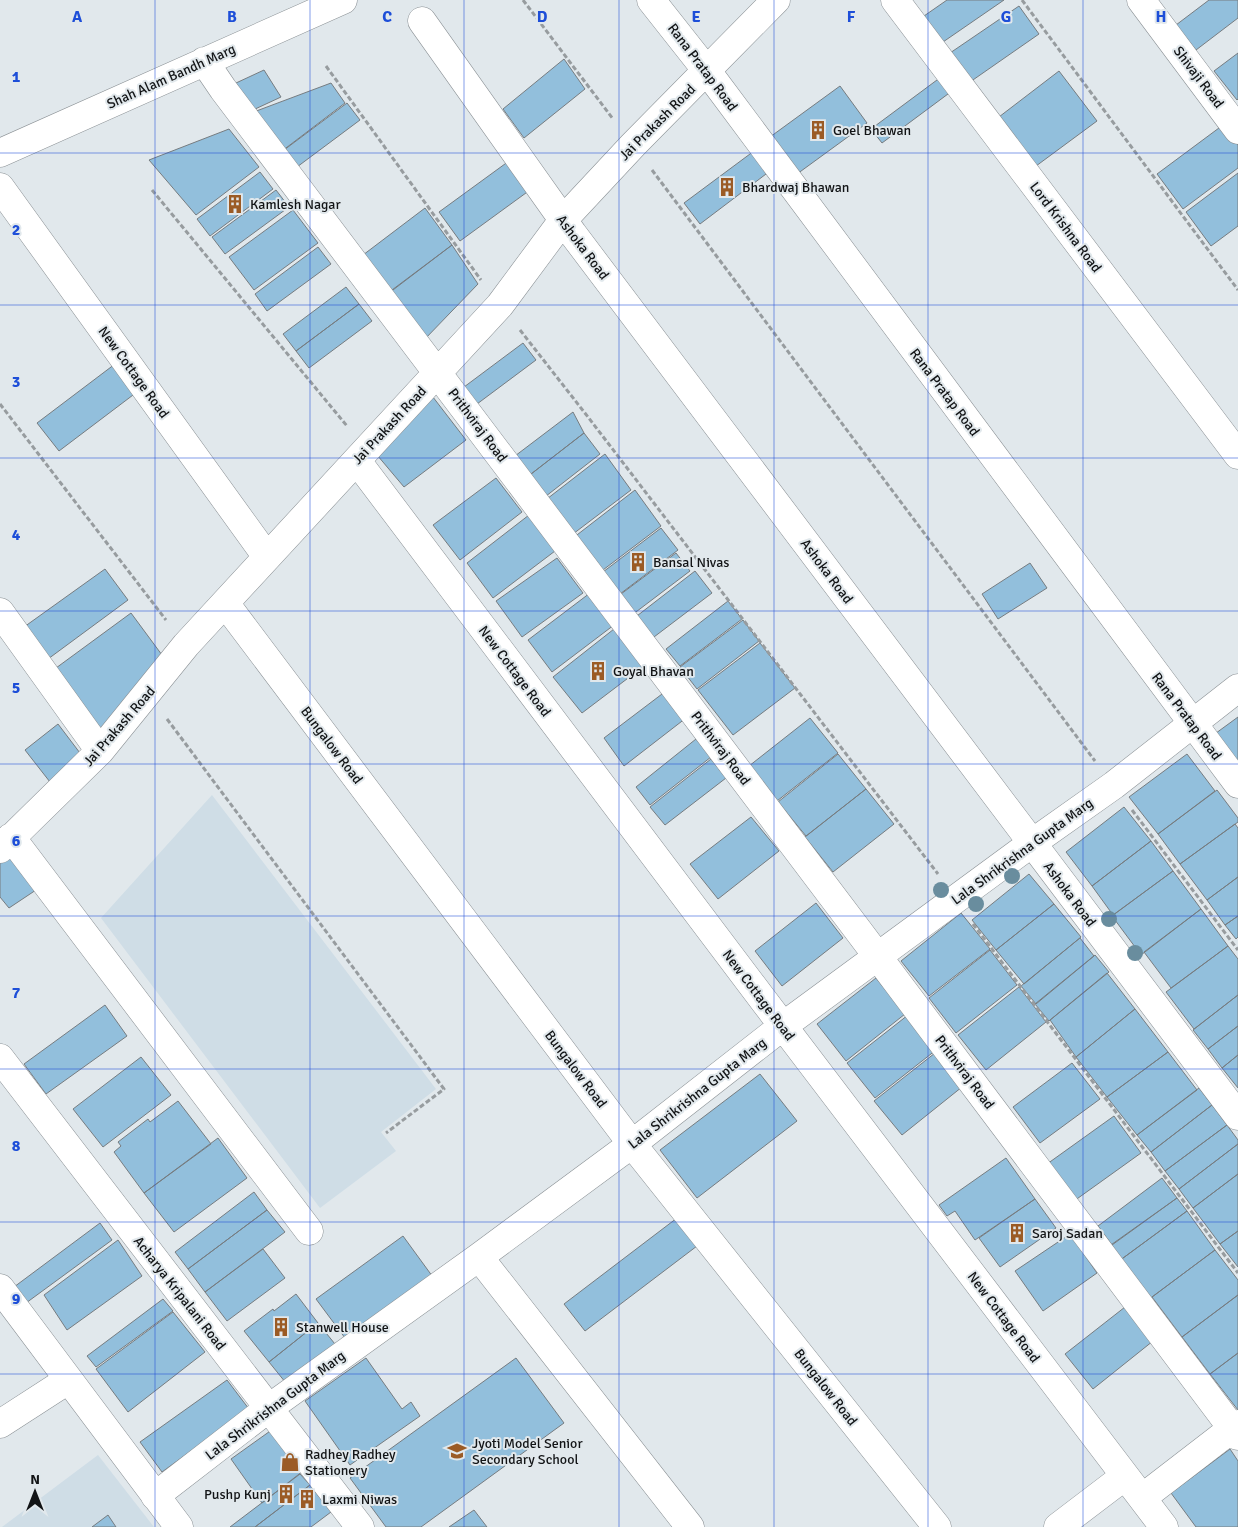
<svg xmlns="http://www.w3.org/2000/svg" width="1238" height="1527" font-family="Signika,sans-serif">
  <rect width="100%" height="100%" fill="#e1e8ec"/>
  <!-- built -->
  <path fill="#cfdde6" d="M 212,795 L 436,1089 L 381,1132 L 396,1151 L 320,1208 L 101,918 Z
    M 98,1455 L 154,1527 L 2,1527 Z"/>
  <!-- building -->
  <path fill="#92bfdc" stroke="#767c80" d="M 947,0 L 1004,0 L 943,42 L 924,16 Z
    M 1209,0 L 1238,0 L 1238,18 L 1196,50 L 1176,25 Z
    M 1019,6 L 1039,34 L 970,82 L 950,53 Z
    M 1238,53 L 1238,99 L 1237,100 L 1214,71 Z
    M 564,59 L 585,89 L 524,138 L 503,109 Z
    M 264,70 L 281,97 L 253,110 L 236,83 Z
    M 1059,71 L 1097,121 L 1032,169 L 995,120 Z
    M 941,77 L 952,91 L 882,143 L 871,129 Z
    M 331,83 L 345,103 L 282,151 L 251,113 Z
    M 840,86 L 867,123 L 797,174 L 770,137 Z
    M 347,103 L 360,120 L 297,167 L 284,150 Z
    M 1223,125 L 1238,145 L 1238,168 L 1183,209 L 1157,174 Z
    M 229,129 L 259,167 L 196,215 L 149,160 Z
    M 754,151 L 770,171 L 700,224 L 684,203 Z
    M 509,161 L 530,190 L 460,241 L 439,212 Z
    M 260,172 L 273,189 L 210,236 L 197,219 Z
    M 1238,173 L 1238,226 L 1211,246 L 1186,212 Z
    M 276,190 L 289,207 L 225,254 L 212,237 Z
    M 425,208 L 452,245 L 389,293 L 363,255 Z
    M 293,210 L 318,243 L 254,290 L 229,257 Z
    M 452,245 L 478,284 L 423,341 L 388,293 Z
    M 318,247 L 331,264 L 267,311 L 255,294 Z
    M 346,287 L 359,304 L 296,351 L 283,334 Z
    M 359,304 L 372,321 L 309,368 L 296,351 Z
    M 523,343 L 536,360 L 473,407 L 460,390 Z
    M 115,364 L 137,392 L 59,451 L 37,423 Z
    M 426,388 L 466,440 L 404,487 L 372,449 Z
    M 573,412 L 584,433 L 522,481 L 511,459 Z
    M 584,433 L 600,454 L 541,500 L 522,481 Z
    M 605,454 L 631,490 L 569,537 L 543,502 Z
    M 496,478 L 522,512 L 460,560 L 433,525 Z
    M 635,490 L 661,526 L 599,573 L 573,538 Z
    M 529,515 L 555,551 L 493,598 L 467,563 Z
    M 661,528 L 678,550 L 616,597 L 599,575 Z
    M 676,553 L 690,571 L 628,618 L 613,600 Z
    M 557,558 L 583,593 L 522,637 L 496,601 Z
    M 1030,563 L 1047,588 L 998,619 L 982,594 Z
    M 105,569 L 128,600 L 48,659 L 24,627 Z
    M 695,571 L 712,593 L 650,640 L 633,619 Z
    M 590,593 L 614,625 L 552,672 L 528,640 Z
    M 728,601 L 742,619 L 680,666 L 666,649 Z
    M 131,613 L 162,655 L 101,731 L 56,668 Z
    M 743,620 L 759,641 L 697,689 L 680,667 Z
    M 614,629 L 644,666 L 582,713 L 553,677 Z
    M 760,643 L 795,688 L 733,735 L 698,690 Z
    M 666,691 L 686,718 L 624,766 L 604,738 Z
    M 1238,717 L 1238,770 L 1212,736 Z
    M 810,718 L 838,753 L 777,801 L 749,766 Z
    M 58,724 L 83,757 L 50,782 L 25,750 Z
    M 696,739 L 711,757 L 650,805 L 636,787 Z
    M 838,754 L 866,789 L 806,836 L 778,802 Z
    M 1187,754 L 1215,791 L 1158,834 L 1129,797 Z
    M 711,759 L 726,778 L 665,825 L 650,807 Z
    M 866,789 L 894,824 L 833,872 L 805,837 Z
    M 1217,790 L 1238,818 L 1238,822 L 1180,864 L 1158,834 Z
    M 1124,807 L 1151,841 L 1092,886 L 1066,852 Z
    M 751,817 L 779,851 L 718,899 L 690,864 Z
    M 1235,824 L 1238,828 L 1238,877 L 1207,900 L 1180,864 Z
    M 1151,841 L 1173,871 L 1113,915 L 1092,886 Z
    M 9,851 L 39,888 L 9,908 L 0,897 L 0,861 Z
    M 1173,871 L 1201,909 L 1141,955 L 1112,916 Z
    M 1029,874 L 1054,904 L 996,950 L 972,920 Z
    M 1238,877 L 1238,916 L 1225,925 L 1207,900 Z
    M 816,903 L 843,938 L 782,986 L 755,951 Z
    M 1054,904 L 1081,937 L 1024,984 L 996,950 Z
    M 1201,909 L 1228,946 L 1171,988 L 1144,952 Z
    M 961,913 L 990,949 L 929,996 L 901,961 Z
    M 1238,916 L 1238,937 L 1236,939 L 1225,925 Z
    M 1080,938 L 1094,956 L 1036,1004 L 1021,986 Z
    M 1228,946 L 1238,959 L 1238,995 L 1194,1029 L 1166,992 Z
    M 990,950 L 1017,985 L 956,1033 L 929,998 Z
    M 1095,955 L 1109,972 L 1049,1021 L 1035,1004 Z
    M 1107,973 L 1135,1009 L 1076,1057 L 1050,1020 Z
    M 876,978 L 905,1014 L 846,1061 L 817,1024 Z
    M 1019,987 L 1046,1022 L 986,1070 L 958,1035 Z
    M 1238,995 L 1238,1026 L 1208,1049 L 1193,1030 Z
    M 105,1005 L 127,1036 L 46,1094 L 24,1064 Z
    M 1135,1009 L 1168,1052 L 1107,1097 L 1076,1057 Z
    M 908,1015 L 936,1050 L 875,1098 L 847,1063 Z
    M 1238,1026 L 1238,1055 L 1222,1068 L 1208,1049 Z
    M 1168,1052 L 1197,1090 L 1137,1135 L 1107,1097 Z
    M 935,1053 L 962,1087 L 902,1135 L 874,1101 Z
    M 1238,1055 L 1238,1088 L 1222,1068 Z
    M 141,1057 L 171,1095 L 103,1147 L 73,1109 Z
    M 1072,1063 L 1100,1099 L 1040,1143 L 1013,1107 Z
    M 760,1074 L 797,1121 L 697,1198 L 660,1150 Z
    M 1199,1088 L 1212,1105 L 1151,1152 L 1137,1135 Z
    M 178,1101 L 211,1144 L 144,1193 L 114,1152 L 121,1146 L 118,1142 L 148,1119 L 150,1122 Z
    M 1212,1105 L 1227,1125 L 1165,1171 L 1151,1152 Z
    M 1114,1116 L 1141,1153 L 1074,1201 L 1047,1164 Z
    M 1227,1125 L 1238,1140 L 1238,1144 L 1179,1189 L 1165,1171 Z
    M 218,1138 L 247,1178 L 174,1232 L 144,1193 Z
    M 1238,1144 L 1238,1174 L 1193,1208 L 1179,1189 Z
    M 1006,1158 L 1035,1199 L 975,1240 L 955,1211 L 947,1216 L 939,1205 Z
    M 1238,1174 L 1238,1231 L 1220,1244 L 1193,1208 Z
    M 1162,1178 L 1177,1198 L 1112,1245 L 1098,1226 Z
    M 254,1192 L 267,1210 L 188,1269 L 175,1252 Z
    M 1177,1198 L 1187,1211 L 1119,1261 L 1108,1247 Z
    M 1035,1199 L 1056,1228 L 1000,1267 L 979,1238 Z
    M 267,1210 L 285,1232 L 205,1292 L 188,1269 Z
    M 1187,1211 L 1215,1250 L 1148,1300 L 1119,1261 Z
    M 677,1218 L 697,1246 L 585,1331 L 564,1304 Z
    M 100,1223 L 112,1240 L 26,1303 L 14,1287 Z
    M 1238,1231 L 1238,1267 L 1220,1244 Z
    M 1070,1234 L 1097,1273 L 1043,1311 L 1015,1271 Z
    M 403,1236 L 438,1284 L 351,1346 L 316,1299 Z
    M 118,1240 L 142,1276 L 67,1330 L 44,1295 Z
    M 263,1249 L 285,1278 L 227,1321 L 205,1292 Z
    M 1215,1250 L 1238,1280 L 1238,1295 L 1182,1337 L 1152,1297 Z
    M 296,1294 L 318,1323 L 269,1362 L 244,1331 L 273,1309 L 274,1311 Z
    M 1238,1295 L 1238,1353 L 1210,1374 L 1182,1337 Z
    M 163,1299 L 173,1311 L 96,1367 L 87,1356 Z
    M 1125,1307 L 1153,1341 L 1093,1389 L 1065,1354 Z
    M 173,1312 L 205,1352 L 128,1412 L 96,1369 Z
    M 318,1323 L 339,1349 L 290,1388 L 269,1362 Z
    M 1238,1353 L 1238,1410 L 1210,1374 Z
    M 366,1358 L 402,1409 L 411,1402 L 420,1416 L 350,1465 L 305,1401 Z
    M 516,1358 L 564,1423 L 421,1527 L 386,1527 L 350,1478 Z
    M 227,1380 L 249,1409 L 162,1472 L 140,1442 Z
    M 273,1429 L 303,1471 L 262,1503 L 231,1459 Z
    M 1230,1449 L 1238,1461 L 1238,1527 L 1196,1527 L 1171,1493 Z
    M 300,1474 L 310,1485 L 255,1527 L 230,1527 Z
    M 310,1485 L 331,1512 L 311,1527 L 255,1527 Z
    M 474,1510 L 487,1527 L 449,1527 Z
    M 108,1515 L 116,1527 L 92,1527 Z"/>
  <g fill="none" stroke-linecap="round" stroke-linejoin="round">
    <!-- minor casing -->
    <g stroke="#8b9195" stroke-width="29">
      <path id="minor" d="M 651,0 L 707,71 L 1238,784
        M 895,0 L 1238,455
        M 1141,0 L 1238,130
        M 422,21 L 573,234 L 1238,1116
        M 204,61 L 223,89 L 860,933 L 1238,1436
        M 0,153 L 343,0
        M 0,187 L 267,557
        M 357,461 L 764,1001 L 1164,1527
        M 225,603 L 632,1144 L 937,1527
        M 0,612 L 100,751
        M 11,837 L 309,1231
        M 0,849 L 100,751 L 186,645 L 500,305 L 563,220 L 633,145 L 776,0
        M 0,1058 L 360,1527
        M 479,1257 L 690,1527
        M 0,1288 L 179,1527
        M 0,1424 L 68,1380
        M 155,1496 L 269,1408 L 479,1257 L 632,1144 L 783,1026 L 1032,843 L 1114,785 L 1238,688
        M 1142,1498 L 1238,1424
        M 1058,1527 L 1125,1476"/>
    </g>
    <!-- path -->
    <path stroke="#979c9f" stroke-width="3" stroke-dasharray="5 2.5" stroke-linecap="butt" d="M 523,0 L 613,119
      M 1022,0 L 1238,290
      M 326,66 L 481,280
      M 652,170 L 1095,761
      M 152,190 L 347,426
      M 520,330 L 588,417 L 938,874
      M 0,404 L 166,620
      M 167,719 L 444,1089 L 386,1133
      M 1132,810 L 1238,950
      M 973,924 L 1238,1273"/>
    <!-- minor -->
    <use href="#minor" stroke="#fff" stroke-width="28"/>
  </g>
  <!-- trees -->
  <g fill="#698d9e">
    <circle cx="1012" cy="876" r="8"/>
    <circle cx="941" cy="890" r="8"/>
    <circle cx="976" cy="904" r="8"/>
    <circle cx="1109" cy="919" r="8"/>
    <circle cx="1135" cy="953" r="8"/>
  </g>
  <!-- grid -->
  <path fill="none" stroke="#1d4ed8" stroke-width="1" stroke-opacity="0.55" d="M 155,0 L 155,1527M 310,0 L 310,1527M 464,0 L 464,1527M 619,0 L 619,1527M 774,0 L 774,1527M 928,0 L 928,1527M 1083,0 L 1083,1527M 0,153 L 1238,153M 0,305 L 1238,305M 0,458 L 1238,458M 0,611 L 1238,611M 0,764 L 1238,764M 0,916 L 1238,916M 0,1069 L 1238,1069M 0,1222 L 1238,1222M 0,1374 L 1238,1374"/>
  <!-- icons -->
  <defs>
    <g id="building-bare" transform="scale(1.5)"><path d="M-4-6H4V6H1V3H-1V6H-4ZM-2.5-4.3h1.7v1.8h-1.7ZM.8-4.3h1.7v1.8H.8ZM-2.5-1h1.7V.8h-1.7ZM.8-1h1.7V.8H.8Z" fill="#9b5b25" stroke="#e1e8ec" stroke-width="2.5" paint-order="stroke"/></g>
    <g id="school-bare" transform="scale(1.5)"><path d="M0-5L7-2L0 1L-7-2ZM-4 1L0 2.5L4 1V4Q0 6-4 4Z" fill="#9b5b25" stroke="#e1e8ec" stroke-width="2.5" paint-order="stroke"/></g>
    <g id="shop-bare" transform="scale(1.5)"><path d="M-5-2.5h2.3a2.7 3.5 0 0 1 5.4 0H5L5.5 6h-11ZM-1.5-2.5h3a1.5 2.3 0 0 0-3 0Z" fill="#9b5b25" stroke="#e1e8ec" stroke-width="2.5" paint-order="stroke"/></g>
  </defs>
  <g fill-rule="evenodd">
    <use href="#building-bare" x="818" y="130"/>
    <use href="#building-bare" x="727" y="187"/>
    <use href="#building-bare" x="235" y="204"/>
    <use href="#building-bare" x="638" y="562"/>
    <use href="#building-bare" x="598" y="671"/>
    <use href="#building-bare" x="1017" y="1233"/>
    <use href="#building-bare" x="281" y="1327"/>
    <use href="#school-bare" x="457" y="1451"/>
    <use href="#shop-bare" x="290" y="1462"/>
    <use href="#building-bare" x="286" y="1494"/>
    <use href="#building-bare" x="307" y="1499"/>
  </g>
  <g text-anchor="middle" stroke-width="4" stroke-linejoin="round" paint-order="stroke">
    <!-- street labels -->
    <g font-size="14" fill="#121416" stroke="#e1e8ec">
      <text transform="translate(703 67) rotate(53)" y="5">Rana Pratap Road</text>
      <text transform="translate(171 76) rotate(-24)" y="5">Shah Alam Bandh Marg</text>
      <text transform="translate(1199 77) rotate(53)" y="5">Shivaji Road</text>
      <text transform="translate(657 122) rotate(-45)" y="5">Jai Prakash Road</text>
      <text transform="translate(1066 227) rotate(53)" y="5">Lord Krishna Road</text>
      <text transform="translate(583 247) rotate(53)" y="5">Ashoka Road</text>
      <text transform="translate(134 372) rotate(54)" y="5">New Cottage Road</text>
      <text transform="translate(945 392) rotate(53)" y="5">Rana Pratap Road</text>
      <text transform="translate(389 425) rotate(-47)" y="5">Jai Prakash Road</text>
      <text transform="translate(478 425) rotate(53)" y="5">Prithviraj Road</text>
      <text transform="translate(827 571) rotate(53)" y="5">Ashoka Road</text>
      <text transform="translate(515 671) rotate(53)" y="5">New Cottage Road</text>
      <text transform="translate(1187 716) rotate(53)" y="5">Rana Pratap Road</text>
      <text transform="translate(119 726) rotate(-49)" y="5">Jai Prakash Road</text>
      <text transform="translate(332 745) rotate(53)" y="5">Bungalow Road</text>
      <text transform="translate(721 748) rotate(53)" y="5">Prithviraj Road</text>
      <text transform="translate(1022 851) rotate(-36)" y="5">Lala Shrikrishna Gupta Marg</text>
      <text transform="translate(1070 894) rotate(53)" y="5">Ashoka Road</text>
      <text transform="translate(759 995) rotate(53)" y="5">New Cottage Road</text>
      <text transform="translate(576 1069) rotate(53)" y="5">Bungalow Road</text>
      <text transform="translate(965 1072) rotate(53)" y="5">Prithviraj Road</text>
      <text transform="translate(697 1093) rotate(-38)" y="5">Lala Shrikrishna Gupta Marg</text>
      <text transform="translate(180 1293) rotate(52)" y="5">Acharya Kripalani Road</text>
      <text transform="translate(1004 1317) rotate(53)" y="5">New Cottage Road</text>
      <text transform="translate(826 1387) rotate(52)" y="5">Bungalow Road</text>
      <text transform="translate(275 1405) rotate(-37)" y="5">Lala Shrikrishna Gupta Marg</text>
    </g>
    <!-- poi labels -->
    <g font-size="14" fill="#121416" stroke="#e1e8ec" text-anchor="start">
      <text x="833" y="135">Goel Bhawan</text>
      <text x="742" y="192">Bhardwaj Bhawan</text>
      <text x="250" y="209">Kamlesh Nagar</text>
      <text x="653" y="567">Bansal Nivas</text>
      <text x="613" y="676">Goyal Bhavan</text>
      <text x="1032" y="1238">Saroj Sadan</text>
      <text x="296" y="1332">Stanwell House</text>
      <text x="472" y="1448">Jyoti Model Senior<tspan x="472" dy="16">Secondary School</tspan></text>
      <text x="305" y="1459">Radhey Radhey<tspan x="305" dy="16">Stationery</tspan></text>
      <text x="271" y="1499" text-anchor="end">Pushp Kunj</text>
      <text x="322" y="1504">Laxmi Niwas</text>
    </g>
  </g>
  <g font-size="16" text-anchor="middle" font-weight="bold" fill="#1d4ed8" stroke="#e1e8ec" stroke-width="4" stroke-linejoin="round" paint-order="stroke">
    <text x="77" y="22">A</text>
    <text x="232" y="22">B</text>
    <text x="387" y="22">C</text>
    <text x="542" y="22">D</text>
    <text x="696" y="22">E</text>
    <text x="851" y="22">F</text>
    <text x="1006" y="22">G</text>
    <text x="1161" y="22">H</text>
    <text x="16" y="82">1</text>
    <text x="16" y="235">2</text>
    <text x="16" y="387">3</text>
    <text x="16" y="540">4</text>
    <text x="16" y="693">5</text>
    <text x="16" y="846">6</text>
    <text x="16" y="998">7</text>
    <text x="16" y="1151">8</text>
    <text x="16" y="1304">9</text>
  </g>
  <!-- north arrow -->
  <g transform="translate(35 1492)" stroke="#e1e8ec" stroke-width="4" paint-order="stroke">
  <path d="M0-4L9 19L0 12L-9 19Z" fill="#121416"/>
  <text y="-8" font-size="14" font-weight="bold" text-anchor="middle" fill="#121416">N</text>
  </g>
</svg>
